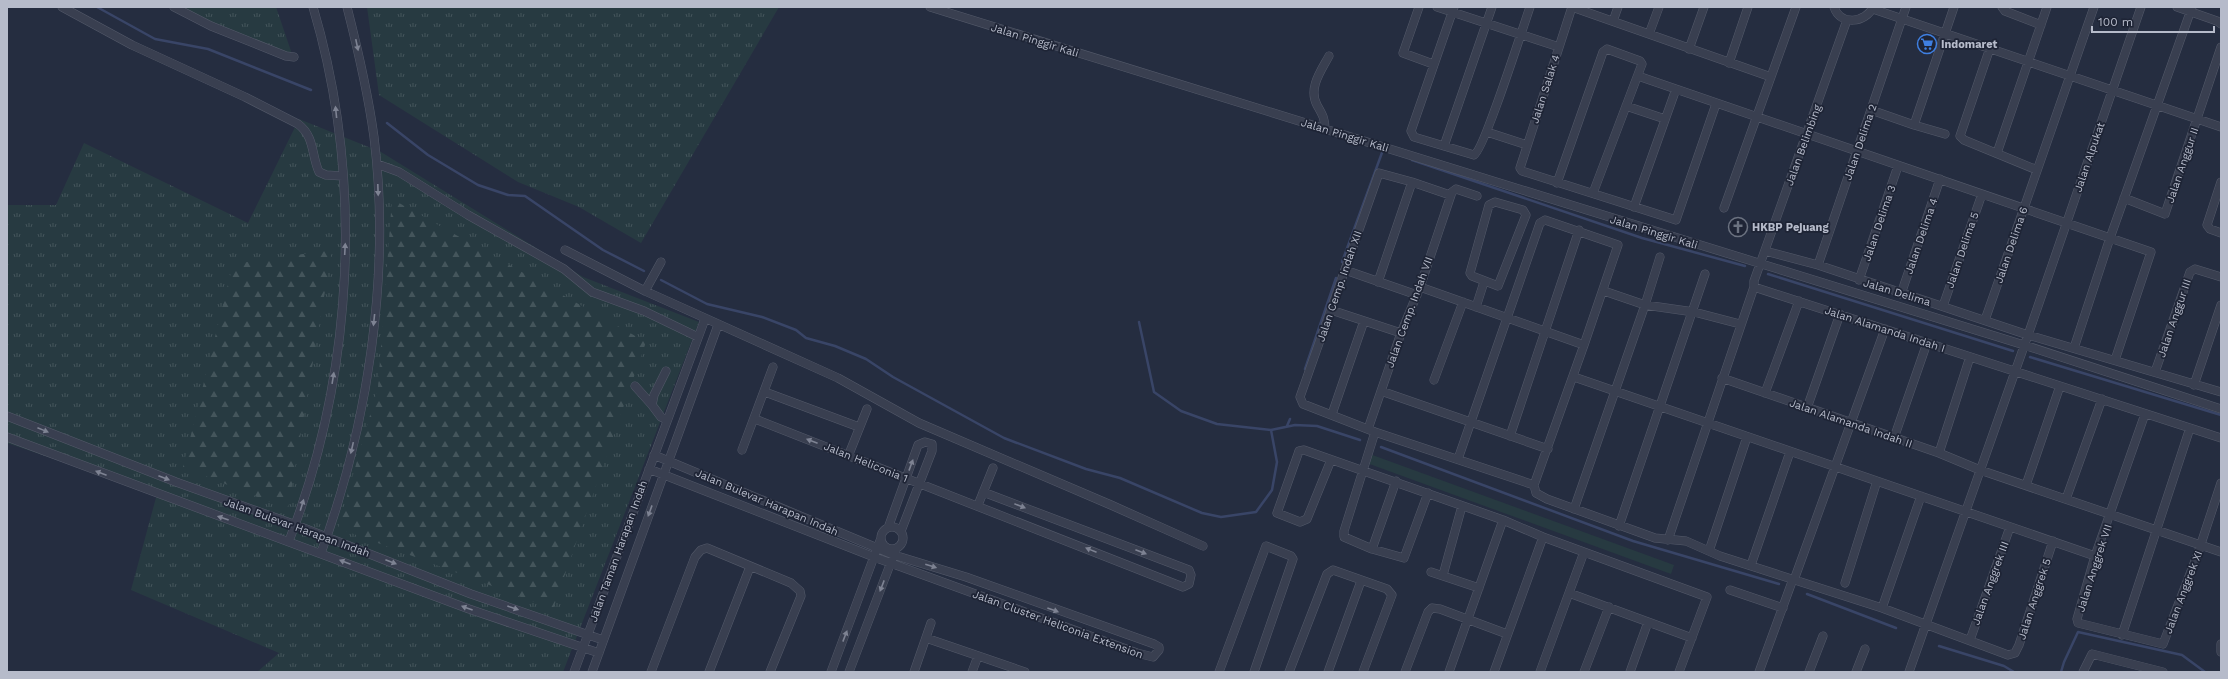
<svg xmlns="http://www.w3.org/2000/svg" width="2228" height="679" font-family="'Work Sans',sans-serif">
  <defs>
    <pattern id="grass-tufts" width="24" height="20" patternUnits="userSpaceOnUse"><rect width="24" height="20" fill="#273a41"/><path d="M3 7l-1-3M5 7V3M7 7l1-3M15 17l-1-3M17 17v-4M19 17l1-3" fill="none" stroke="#44555b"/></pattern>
    <pattern id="forest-firs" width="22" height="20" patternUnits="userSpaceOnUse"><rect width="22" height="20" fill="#273a41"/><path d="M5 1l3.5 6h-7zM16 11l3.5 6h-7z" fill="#44555b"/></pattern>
  </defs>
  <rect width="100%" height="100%" fill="#252d40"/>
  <!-- grass -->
  <path fill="url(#grass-tufts)" d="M 178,7 L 276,7 L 293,57 Z
    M 367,7 L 779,7 L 641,243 L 579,207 L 518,182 L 379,95 Z
    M 299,119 L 381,152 L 583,277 L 699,322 L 563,672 L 257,672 L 279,653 L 131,590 L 157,494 L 7,443 L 7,205 L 56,205 L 84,143 L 248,223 Z"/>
  <!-- forest -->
  <path fill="url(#forest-firs)" d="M 392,199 L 646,342 L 553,609 L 338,528 L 378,387 Z
    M 332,250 L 288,509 L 183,467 L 233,264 Z"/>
  <!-- green -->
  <path fill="#273a41" d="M 1367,453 L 1674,565 L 1671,574 L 1364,462 Z"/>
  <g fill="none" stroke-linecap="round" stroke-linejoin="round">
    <!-- stream -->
    <path stroke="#394567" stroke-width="2.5" d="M 97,7 L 155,39 L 208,49 L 311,90
      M 387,123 L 428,155 L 478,185 L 508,195 L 525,196 L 603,250 L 644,271
      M 1412,160 L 1642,238 L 1745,266
      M 1342,262 L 1383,150
      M 1768,274 L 2013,351
      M 661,280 L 707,304 L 762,317 L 796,330 L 806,338 L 835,346 L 866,359 L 893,377 L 1004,438 L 1086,469 L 1120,478 L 1202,513 L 1221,517 L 1256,512 L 1272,490 L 1277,462 L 1271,430
      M 1139,322 L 1154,392 L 1181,411 L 1217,424 L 1271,430 L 1295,425 L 1317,426 L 1360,440
      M 2030,357 L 2221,415
      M 1305,369 L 1336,278
      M 1287,426 L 1290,419
      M 1381,447 L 1633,541 L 1779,584
      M 1807,594 L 1896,628
      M 1939,646 L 2004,666 L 2014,672
      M 2061,672 L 2064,662 L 2078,632 L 2182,655 L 2205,672"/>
    <!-- minor casing -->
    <g stroke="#545a6a" stroke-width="9">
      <path id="minor" d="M 62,7 L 132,45 L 245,97 L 298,124 C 315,137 311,154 319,172 L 326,175 L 343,176
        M 174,7 L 211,26 L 286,56 L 294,57
        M 930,7 L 2024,345 L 2221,409
        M 1419,7 L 1403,53 L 1433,64
        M 1437,7 L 1559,47
        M 1454,7 L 1411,131 L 1414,137 L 1474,155 C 1484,150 1523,27 1530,7
        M 1572,7 L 1520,168 L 1522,171 L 1676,220 L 1716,104
        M 1572,7 L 1771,77
        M 1834,7 C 1840,26 1866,23 1873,7
        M 2002,7 L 2005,11 L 2041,25
        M 2177,7 L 2217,21 L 2221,24
        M 1873,9 L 2221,127
        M 1613,21 L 1618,7
        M 1649,34 L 1659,7
        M 1990,48 L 1960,136 L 1964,140 L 2037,170
        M 1689,49 L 1704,7
        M 1729,63 L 1748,7
        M 1638,76 L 2151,252 L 2115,360
        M 1626,106 L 1665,119
        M 1871,110 L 1914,125 L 1954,7
        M 1914,125 L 1945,134
        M 1325,129 C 1325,118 1322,114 1317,105 C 1308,88 1321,71 1329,56
        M 1487,132 L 1527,145
        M 1444,146 L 1492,7
        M 1997,153 L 2047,7
        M 377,164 L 399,172 L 468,215 L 564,269 L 592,292 L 644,311 L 698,337
        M 2221,182 L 2207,225 L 2210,229 L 2221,233
        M 1557,183 L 1603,52 L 1607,49 L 1640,61 L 1642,64 L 1593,193
        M 1450,195 L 1412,182 L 1379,173 L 1300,397 L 1303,404 L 1375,432 L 1534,485 L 1536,493 L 1547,499 L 1655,538 L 1686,541 L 1720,556 L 1882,608 L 2008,655 L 2015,653 L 2019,645 L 2053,541
        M 2124,198 L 2165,214 L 2221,47
        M 1495,202 L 1523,210 L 1526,215 L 1498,286 L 1472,276 L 1470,273 L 1489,205 Z
        M 1634,207 L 1676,89
        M 1724,208 L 1796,7
        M 565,250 L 645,291 L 838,378 L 919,423 L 1111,505 L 1203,546
        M 1765,251 L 1818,265 L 2028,335 L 2221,392
        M 1818,265 L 1906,7
        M 1345,270 L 1417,295
        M 1859,280 L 1898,166
        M 1378,282 L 1412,182
        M 1420,287 L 1584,345 L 1534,485
        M 1754,287 L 2221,438
        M 645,291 L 661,262
        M 1604,291 L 1645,305 L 1694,312 L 1740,324
        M 1901,294 L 1940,179
        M 1943,306 L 1982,194
        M 1476,307 L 1484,282
        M 1331,310 L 1401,333
        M 1985,320 L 2094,7
        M 2074,348 L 2110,238 L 2192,7
        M 666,371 L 654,395 L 652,405 L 661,417 L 667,420
        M 2155,372 L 2190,272 L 2195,269 L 2221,277
        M 1574,377 L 2095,556
        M 1722,378 L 1939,453 L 1980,470 L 2221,552
        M 1434,380 L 1463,302
        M 2194,385 L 2221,305
        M 635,386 L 652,405
        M 1381,391 L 1548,449
        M 765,392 L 859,427
        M 1765,393 L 1799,301
        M 1807,408 L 1840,314
        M 1332,414 L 1364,321
        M 2145,414 L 2095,556 L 2077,619 L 2078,623 L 2163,644 L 2198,553 L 2221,483
        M 7,416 L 176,482 L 296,525 L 471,594 L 603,640
        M 755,419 L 1183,587 L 1189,584 L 1191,575 L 1189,570 L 983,492
        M 1368,429 L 1401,333 L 1420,287 L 1452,192 L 1456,189 L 1477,196
        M 1375,432 L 1344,531 L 1344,537 L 1372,549 L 1404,558 L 1428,493
        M 1510,436 L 1579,230
        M 7,437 L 469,609 L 599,653
        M 1894,438 L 1927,343
        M 742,450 L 773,367
        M 1939,453 L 1970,357
        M 849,454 L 867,409
        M 1458,459 L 1540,223 L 1545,220 L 1618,245 L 1584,345
        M 1331,460 L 1307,519 L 1300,522 L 1277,513 L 1298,454 L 1299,451 L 1304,450 L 1503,520 L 1543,537 L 1707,597 L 1679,672
        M 649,469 L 874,557 L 1137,653 L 1153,657 L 1159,650 L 1159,647 L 1154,644 L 966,577 L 894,555 L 654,455
        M 2026,485 L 2060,386
        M 2066,499 L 2102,399
        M 978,505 L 993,468
        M 1574,509 L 1645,305 L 1660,257
        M 1619,526 L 1705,274
        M881 538a11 11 0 1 1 22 0a11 11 0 1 1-22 0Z
        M 888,528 L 918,445 L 925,442 L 932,444 L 932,451 L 901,531
        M 1668,540 L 1754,287 L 1754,281 L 1847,20
        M 289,541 C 354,373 364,179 313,7
        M 1372,549 L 1396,481
        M 1709,551 L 1747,437
        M 321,553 C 368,425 391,273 374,137 C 368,93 358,50 347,7
        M 1751,565 L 1790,452
        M 1431,572 L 1479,588
        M 1443,575 L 1462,506
        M 1794,580 L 1885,329
        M 1845,583 L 1877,481
        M 1730,590 L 1783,608
        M 1569,593 L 1692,638
        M 1882,608 L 1921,496
        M 2122,635 L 2190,428
        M 926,638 L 1025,672
        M 1970,640 L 2010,527
        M 2221,644 L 2221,652
        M 574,672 L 705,319
        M 592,672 L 718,325
        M 651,672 L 695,557 L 701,550 L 707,548 L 791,583 L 800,591 L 801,596 L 770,672
        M 709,672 L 750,567
        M 831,672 L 881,538
        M 849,672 L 896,549
        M 914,672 L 931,623
        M 972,672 L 978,656
        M 1219,672 L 1266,546 L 1291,556 L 1293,559 L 1254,672
        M 1289,672 L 1327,574 L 1333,570 L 1387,589 L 1392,595 L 1363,672
        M 1328,672 L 1361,581
        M 1405,672 L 1428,612 L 1432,608 L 1440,609 L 1507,634
        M 1449,672 L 1503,520
        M 1494,672 L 1543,537
        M 1540,672 L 1584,552
        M 1584,672 L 1609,607
        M 1630,672 L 1648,622
        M 1759,672 L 1793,579
        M 1809,672 L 1823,636
        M 1856,672 L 1865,649
        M 1909,672 L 2028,335 L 2141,7
        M 2083,672 L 2092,654 L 2163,672"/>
    </g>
    <!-- minor -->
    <use href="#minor" stroke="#393f50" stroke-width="8"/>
  </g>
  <!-- one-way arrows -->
  <defs><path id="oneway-solid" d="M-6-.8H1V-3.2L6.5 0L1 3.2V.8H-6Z"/></defs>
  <g fill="#7e8393">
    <use href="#oneway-solid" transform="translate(357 45) rotate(78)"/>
    <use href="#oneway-solid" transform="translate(336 112) rotate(-96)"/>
    <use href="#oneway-solid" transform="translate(378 190) rotate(88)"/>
    <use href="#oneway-solid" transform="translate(345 249) rotate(-87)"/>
    <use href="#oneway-solid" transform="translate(374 320) rotate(96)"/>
    <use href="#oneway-solid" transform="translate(333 378) rotate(-81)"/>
    <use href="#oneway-solid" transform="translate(43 430) rotate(22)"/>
    <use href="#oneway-solid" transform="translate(812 441) rotate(-159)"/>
    <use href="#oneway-solid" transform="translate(352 448) rotate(103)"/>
    <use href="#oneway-solid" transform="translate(911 465) rotate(-70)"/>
    <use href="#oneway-solid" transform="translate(101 473) rotate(-159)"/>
    <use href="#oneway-solid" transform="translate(164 478) rotate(21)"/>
    <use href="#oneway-solid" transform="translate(302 505) rotate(-73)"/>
    <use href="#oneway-solid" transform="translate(1020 506) rotate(21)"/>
    <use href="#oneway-solid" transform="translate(650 511) rotate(110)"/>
    <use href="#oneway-solid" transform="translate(223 518) rotate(-161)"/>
    <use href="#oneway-solid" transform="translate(1091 550) rotate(-158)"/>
    <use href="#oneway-solid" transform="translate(1141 552) rotate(21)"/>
    <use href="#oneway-solid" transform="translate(345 562) rotate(-159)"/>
    <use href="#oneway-solid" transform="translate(391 562) rotate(21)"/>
    <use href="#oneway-solid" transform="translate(931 566) rotate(17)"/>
    <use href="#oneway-solid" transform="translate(882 586) rotate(111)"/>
    <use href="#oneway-solid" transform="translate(467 608) rotate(-160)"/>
    <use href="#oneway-solid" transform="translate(513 608) rotate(19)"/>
    <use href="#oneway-solid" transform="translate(1053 610) rotate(20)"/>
    <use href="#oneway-solid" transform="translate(845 636) rotate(-69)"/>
  </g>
  <!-- icons -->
  <defs>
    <g id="supermarket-ring" transform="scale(1)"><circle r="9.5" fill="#1e2435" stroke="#3f7fe0" stroke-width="1.5"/><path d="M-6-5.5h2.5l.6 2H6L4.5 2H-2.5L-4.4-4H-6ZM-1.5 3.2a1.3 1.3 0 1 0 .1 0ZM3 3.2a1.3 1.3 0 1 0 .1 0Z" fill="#3f7fe0"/></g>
    <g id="church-ring" transform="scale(1)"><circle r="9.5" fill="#1e2435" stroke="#6b7280" stroke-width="1.5"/><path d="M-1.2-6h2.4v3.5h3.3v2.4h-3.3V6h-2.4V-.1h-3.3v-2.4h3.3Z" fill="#6b7280"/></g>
  </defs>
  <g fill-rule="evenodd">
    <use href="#supermarket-ring" x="1927" y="44"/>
    <use href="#church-ring" x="1738" y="227"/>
  </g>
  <g text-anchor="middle" stroke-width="3.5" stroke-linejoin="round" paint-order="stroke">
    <!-- street labels -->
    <g font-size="11" fill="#b6bbca" stroke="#1e2435">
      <text transform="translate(1035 40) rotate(17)" y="4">Jalan Pinggir Kali</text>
      <text transform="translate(1545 89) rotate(-72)" y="4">Jalan Salak 4</text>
      <text transform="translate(1345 135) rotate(17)" y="4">Jalan Pinggir Kali</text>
      <text transform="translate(1860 142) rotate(-71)" y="4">Jalan Delima 2</text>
      <text transform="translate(1803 145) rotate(-70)" y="4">Jalan Belimbing</text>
      <text transform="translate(2089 157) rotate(-71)" y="4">Jalan Alpukat</text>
      <text transform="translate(2182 165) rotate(-71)" y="4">Jalan Anggur II</text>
      <text transform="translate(1879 223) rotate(-71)" y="4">Jalan Delima 3</text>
      <text transform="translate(1654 232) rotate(17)" y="4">Jalan Pinggir Kali</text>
      <text transform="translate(1921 236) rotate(-71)" y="4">Jalan Delima 4</text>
      <text transform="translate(2011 245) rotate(-71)" y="4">Jalan Delima 6</text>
      <text transform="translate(1962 250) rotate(-71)" y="4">Jalan Delima 5</text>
      <text transform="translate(1339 286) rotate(-71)" y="4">Jalan Cemp. Indah XII</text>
      <text transform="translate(1897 292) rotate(17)" y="4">Jalan Delima</text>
      <text transform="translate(1409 312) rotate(-70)" y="4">Jalan Cemp. Indah VII</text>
      <text transform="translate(2174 318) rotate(-71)" y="4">Jalan Anggur III</text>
      <text transform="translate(1885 329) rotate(18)" y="4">Jalan Alamanda Indah I</text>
      <text transform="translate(1851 423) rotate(19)" y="4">Jalan Alamanda Indah II</text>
      <text transform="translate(866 462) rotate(22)" y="4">Jalan Heliconia 1</text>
      <text transform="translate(767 502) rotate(23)" y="4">Jalan Bulevar Harapan Indah</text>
      <text transform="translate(297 527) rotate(20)" y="4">Jalan Bulevar Harapan Indah</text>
      <text transform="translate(618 551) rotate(-70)" y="4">Jalan Taman Harapan Indah</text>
      <text transform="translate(2094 568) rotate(-72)" y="4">Jalan Anggrek VII</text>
      <text transform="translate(1990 583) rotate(-70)" y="4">Jalan Anggrek III</text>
      <text transform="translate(2183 592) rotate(-69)" y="4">Jalan Anggrek XI</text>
      <text transform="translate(2034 599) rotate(-72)" y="4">Jalan Anggrek 5</text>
      <text transform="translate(1058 624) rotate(20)" y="4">Jalan Cluster Heliconia Extension</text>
    </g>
    <!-- poi labels -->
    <g font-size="11" font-weight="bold" fill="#b6bbca" stroke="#1e2435" text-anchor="start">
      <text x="1941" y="48">Indomaret</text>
      <text x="1752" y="231">HKBP Pejuang</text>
    </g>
  </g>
  <!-- border -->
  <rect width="2228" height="679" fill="none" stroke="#b6bbca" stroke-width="16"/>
  <!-- scale -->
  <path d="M2092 26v6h122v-6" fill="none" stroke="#b6bbca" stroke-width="2"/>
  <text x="2098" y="26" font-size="12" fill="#b6bbca" stroke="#1e2435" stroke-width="3" paint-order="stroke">100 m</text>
</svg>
